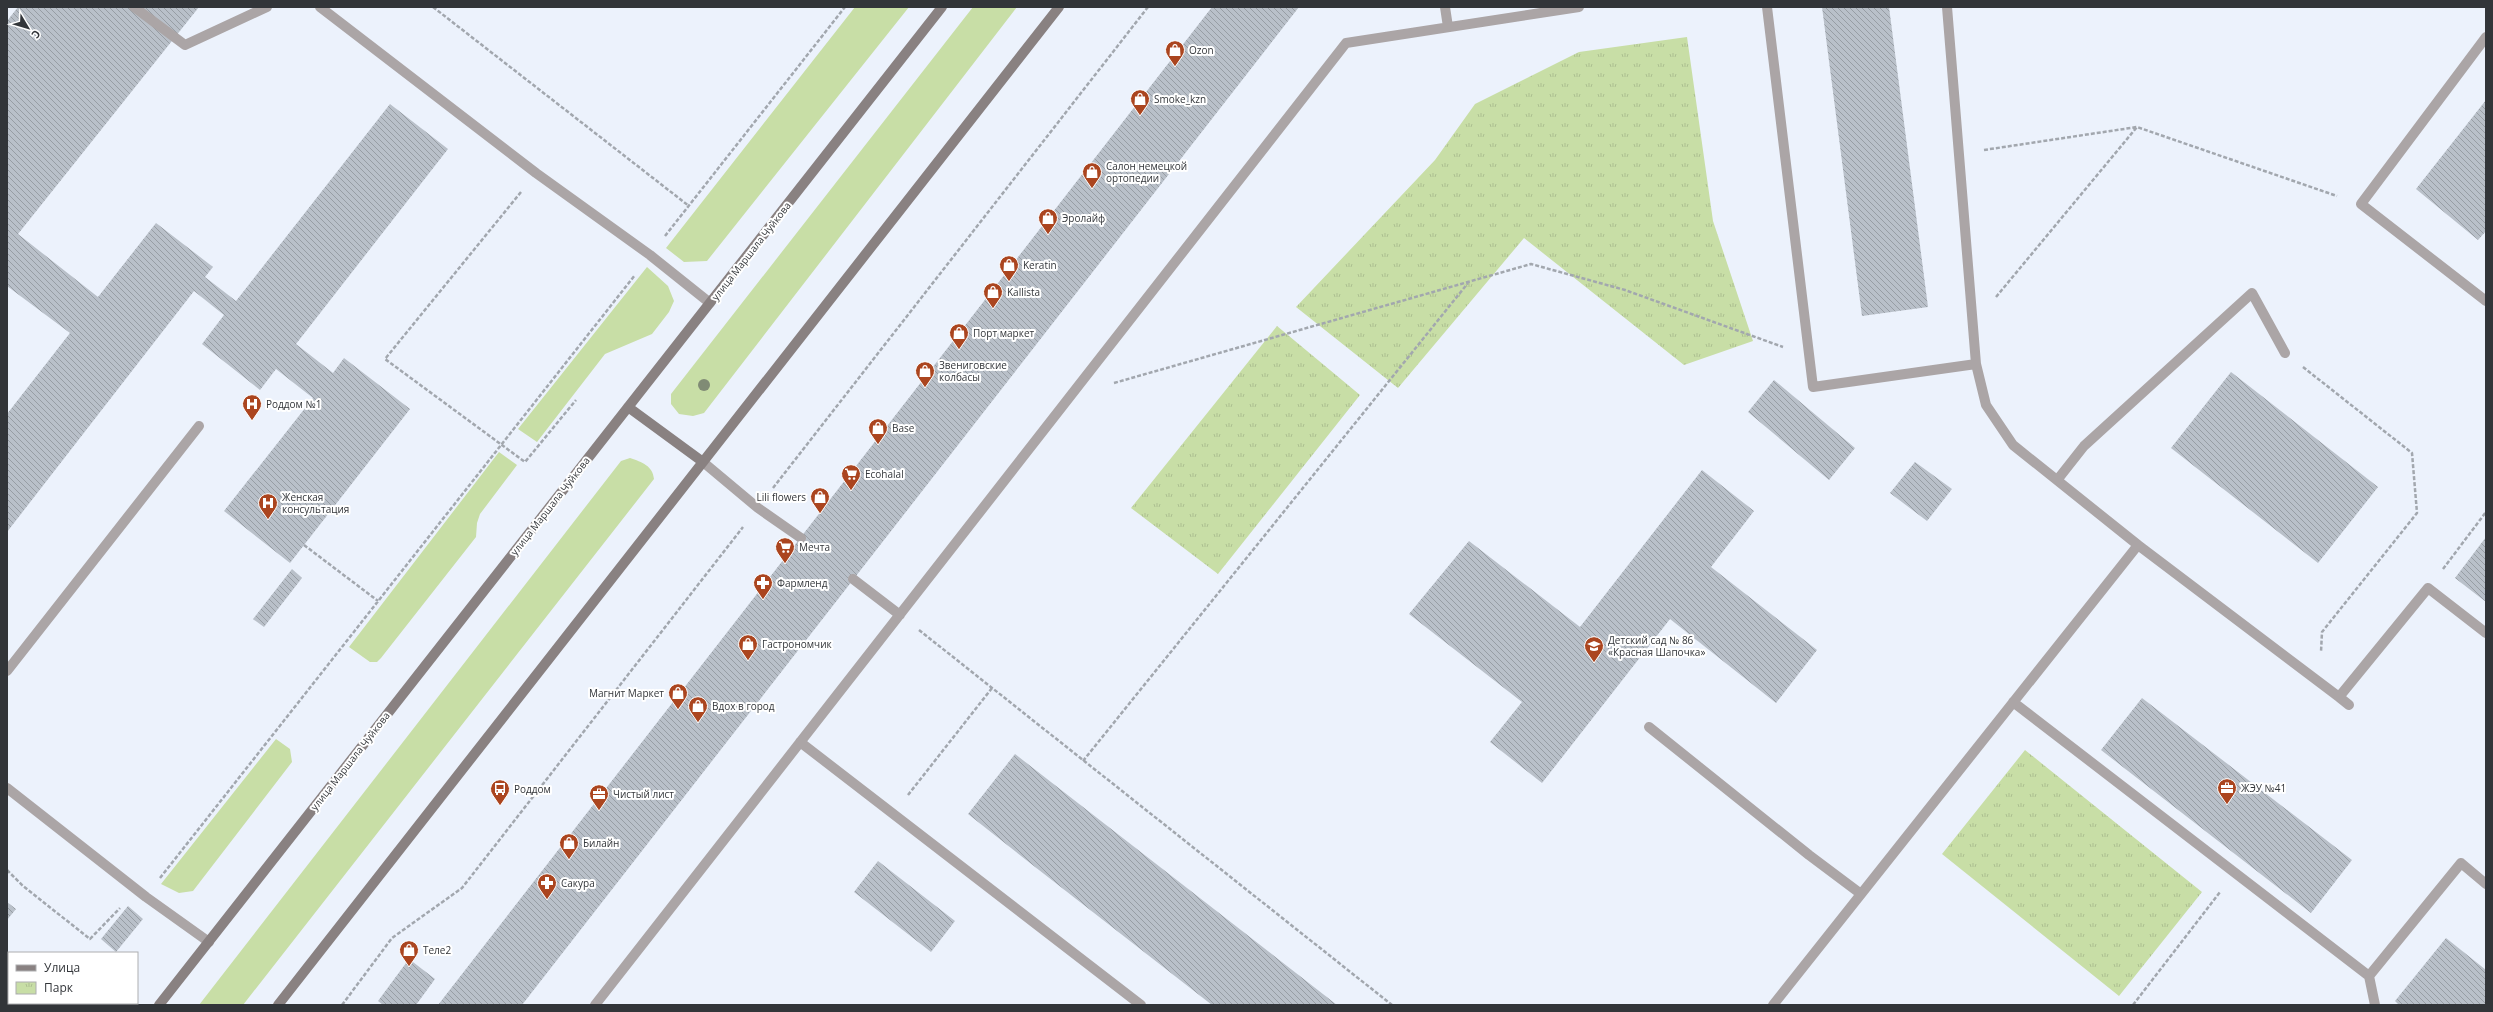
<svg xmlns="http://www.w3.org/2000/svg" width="2493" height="1012" font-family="'Open Sans',sans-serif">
  <defs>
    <pattern id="park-tufts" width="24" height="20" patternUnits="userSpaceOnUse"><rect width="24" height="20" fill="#c8dea6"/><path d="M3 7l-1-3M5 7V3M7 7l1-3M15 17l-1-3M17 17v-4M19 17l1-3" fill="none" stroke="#acbf90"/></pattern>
    <pattern id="building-back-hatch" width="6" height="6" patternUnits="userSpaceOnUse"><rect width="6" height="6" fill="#b9c0c9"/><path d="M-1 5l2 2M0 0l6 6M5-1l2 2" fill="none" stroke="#979da4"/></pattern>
  </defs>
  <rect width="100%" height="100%" fill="#ecf2fc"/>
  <!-- grass -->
  <path fill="#c8dea6" d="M 855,7 L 909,7 L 707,261 L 684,262 L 666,248 Z
    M 973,7 L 1017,7 L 704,413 L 693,416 L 679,414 L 671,404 L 671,394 Z
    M 647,267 L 668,286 L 674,301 L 669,312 L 652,334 L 605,354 L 537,442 L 518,429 Z
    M 499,452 L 517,465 L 480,514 L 477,523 L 476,537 L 381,658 L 377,662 L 370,662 L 349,647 Z
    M 630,458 C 642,462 653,466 654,479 L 243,1005 L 199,1005 L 621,461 Z
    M 276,739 L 290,749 L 292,762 L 193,891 L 179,893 L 161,884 Z"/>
  <!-- park -->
  <path fill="url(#park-tufts)" d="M 1687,37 L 1713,221 L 1753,341 L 1684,365 L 1524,238 L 1398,388 L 1296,307 L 1435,160 L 1475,104 L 1579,52 Z
    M 1277,326 L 1360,395 L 1218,574 L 1131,508 Z
    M 2025,750 L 2202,892 L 2119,996 L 1942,854 Z"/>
  <!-- building -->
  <path fill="url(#building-back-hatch)" d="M 18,7 L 199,7 L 18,234 L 98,297 L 156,223 L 213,267 L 205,277 L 236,301 L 390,104 L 448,149 L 296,344 L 333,373 L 344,358 L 410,409 L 290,563 L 224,511 L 313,398 L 276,369 L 260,390 L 202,344 L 224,315 L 194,291 L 7,532 L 7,414 L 70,333 L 7,286 L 7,21 Z
    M 1212,7 L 1299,7 L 522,1005 L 438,1005 Z
    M 1822,7 L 1889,7 L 1928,307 L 1862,316 Z
    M 2486,100 L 2486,231 L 2478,240 L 2416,189 Z
    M 2231,372 L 2378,487 L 2318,563 L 2171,448 Z
    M 1774,380 L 1855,448 L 1829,480 L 1748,412 Z
    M 1915,462 L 1952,489 L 1927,521 L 1890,493 Z
    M 1702,470 L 1754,511 L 1711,567 L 1817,650 L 1776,703 L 1670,619 L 1542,783 L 1490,742 L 1522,702 L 1409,614 L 1469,541 L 1580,627 Z
    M 2486,537 L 2486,602 L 2455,578 Z
    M 292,569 L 302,578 L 264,627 L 253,619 Z
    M 2142,698 L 2352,860 L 2311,913 L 2101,750 Z
    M 1015,754 L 1337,1005 L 1212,1005 L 1030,863 L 968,814 Z
    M 878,861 L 955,921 L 931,952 L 854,892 Z
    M 7,902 L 16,909 L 7,920 Z
    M 128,906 L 143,919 L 116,952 L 101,939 Z
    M 2446,938 L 2486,970 L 2486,1005 L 2399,1005 L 2395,1001 Z
    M 409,959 L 435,979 L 416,1005 L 383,1005 L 378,1001 Z"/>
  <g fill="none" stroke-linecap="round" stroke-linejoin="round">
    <!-- path -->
    <path stroke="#a2a7ae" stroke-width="2.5" stroke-dasharray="4 2" stroke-linecap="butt" d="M 433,7 L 689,206
      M 1984,150 L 2137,127 L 2337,196
      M 521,192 L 385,359 L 525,462 L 576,400
      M 665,236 L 845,7
      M 1996,297 L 2137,127
      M 2303,367 L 2412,453 L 2417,513 L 2322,632 L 2321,652
      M 1114,383 L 1531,264 L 1625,290 L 1783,347
      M 773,488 L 1148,7
      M 304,545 L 378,601
      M 2443,569 L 2486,512
      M 919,630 L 1392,1005
      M 1083,761 L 1468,283
      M 908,795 L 992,688
      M 7,870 L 23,886 L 90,939 L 120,908
      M 160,878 L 635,275
      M 342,1005 L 392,938 L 462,888 L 743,527
      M 2133,1005 L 2220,892"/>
    <!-- lane -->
    <path stroke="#aba5a6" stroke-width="10" d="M 134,7 L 185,45 L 267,7
      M 320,7 L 536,173 L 650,255 L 710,303
      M 1445,7 L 1448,27
      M 1767,7 L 1813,387 L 1976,364
      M 2486,37 L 2361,204 L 2486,301
      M 703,462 L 758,508 L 801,538
      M 2058,479 L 2084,446 L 2252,293 L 2285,353
      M 2138,545 L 2339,697 L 2428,588 L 2486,633
      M 853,579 L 900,615
      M 7,671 L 199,426
      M 2339,697 L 2349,705
      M 2013,702 L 2369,976
      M 1649,727 L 1809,855 L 1861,894
      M 800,742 L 1141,1005
      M 7,788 L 146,897 L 209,942
      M 595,1005 L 1346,43 L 1579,7
      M 1773,1005 L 2138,545 L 2013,445 L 1986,405 L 1976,364 L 1947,7
      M 2375,1005 L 2369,976 L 2461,863 L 2486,884"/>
    <!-- secondary -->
    <path stroke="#898181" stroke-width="10" d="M 628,407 L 703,462
      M 159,1005 L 942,7
      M 278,1005 L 1059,7"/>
  </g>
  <!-- trees -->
  <circle fill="#808b75" cx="704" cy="385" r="6"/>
  <!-- icons -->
  <defs>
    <g id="shop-pin" transform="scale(1)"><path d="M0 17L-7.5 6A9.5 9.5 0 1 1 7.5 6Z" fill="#ab451f" stroke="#fff"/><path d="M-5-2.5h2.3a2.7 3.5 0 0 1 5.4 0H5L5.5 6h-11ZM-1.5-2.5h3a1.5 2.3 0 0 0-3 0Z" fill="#fff"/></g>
    <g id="hospital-pin" transform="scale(1)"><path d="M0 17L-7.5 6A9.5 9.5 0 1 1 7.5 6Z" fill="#ab451f" stroke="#fff"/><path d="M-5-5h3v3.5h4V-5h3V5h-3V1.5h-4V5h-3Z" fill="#fff"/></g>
    <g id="supermarket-pin" transform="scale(1)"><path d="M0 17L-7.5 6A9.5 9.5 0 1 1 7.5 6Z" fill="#ab451f" stroke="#fff"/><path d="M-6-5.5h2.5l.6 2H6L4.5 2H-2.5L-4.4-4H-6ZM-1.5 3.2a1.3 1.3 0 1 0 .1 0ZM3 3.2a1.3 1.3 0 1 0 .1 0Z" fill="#fff"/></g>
    <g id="pharmacy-pin" transform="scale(1)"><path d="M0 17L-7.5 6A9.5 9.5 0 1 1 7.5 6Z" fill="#ab451f" stroke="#fff"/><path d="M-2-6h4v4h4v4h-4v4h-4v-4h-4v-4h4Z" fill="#fff"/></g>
    <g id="school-pin" transform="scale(1)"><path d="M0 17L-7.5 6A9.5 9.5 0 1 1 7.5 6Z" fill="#ab451f" stroke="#fff"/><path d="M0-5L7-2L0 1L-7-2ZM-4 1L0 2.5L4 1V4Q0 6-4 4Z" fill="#fff"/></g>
    <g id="office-pin" transform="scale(1)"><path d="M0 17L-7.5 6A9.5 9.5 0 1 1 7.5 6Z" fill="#ab451f" stroke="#fff"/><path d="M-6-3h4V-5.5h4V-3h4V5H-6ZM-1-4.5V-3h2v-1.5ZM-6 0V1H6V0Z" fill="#fff"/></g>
    <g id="bus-pin" transform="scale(1)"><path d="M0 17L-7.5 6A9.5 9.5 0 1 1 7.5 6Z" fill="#ab451f" stroke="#fff"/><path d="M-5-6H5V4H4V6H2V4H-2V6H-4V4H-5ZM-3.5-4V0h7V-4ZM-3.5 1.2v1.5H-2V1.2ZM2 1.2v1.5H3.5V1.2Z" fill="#fff"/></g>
  </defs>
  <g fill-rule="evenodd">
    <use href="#shop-pin" x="1175" y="50"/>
    <use href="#shop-pin" x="1140" y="99"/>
    <use href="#shop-pin" x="1092" y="172"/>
    <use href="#shop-pin" x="1048" y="218"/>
    <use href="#shop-pin" x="1009" y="265"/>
    <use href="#shop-pin" x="993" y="292"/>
    <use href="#shop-pin" x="959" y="333"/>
    <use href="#shop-pin" x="925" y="371"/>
    <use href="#hospital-pin" x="252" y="404"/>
    <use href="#shop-pin" x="878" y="428"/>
    <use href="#supermarket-pin" x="851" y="474"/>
    <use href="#shop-pin" x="820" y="497"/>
    <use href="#hospital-pin" x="268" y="503"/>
    <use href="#supermarket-pin" x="785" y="547"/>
    <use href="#pharmacy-pin" x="763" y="583"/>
    <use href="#shop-pin" x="748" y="644"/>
    <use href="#school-pin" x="1594" y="646"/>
    <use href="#shop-pin" x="678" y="693"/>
    <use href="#shop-pin" x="698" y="706"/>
    <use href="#office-pin" x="2227" y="788"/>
    <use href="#bus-pin" x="500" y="789"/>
    <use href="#office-pin" x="599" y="794"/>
    <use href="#shop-pin" x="569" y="843"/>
    <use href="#pharmacy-pin" x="547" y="883"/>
    <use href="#shop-pin" x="409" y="950"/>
  </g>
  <g text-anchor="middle" stroke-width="4" stroke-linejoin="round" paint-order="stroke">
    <!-- poi labels -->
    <g font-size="10" fill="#323539" stroke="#fff" text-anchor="start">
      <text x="1189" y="54">Ozon</text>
      <text x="1154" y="103">Smoke_kzn</text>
      <text x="1106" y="170">Салон немецкой<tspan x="1106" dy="12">ортопедии</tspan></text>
      <text x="1062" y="222">Эролайф</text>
      <text x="1023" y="269">Keratin</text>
      <text x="1007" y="296">Kallista</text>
      <text x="973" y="337">Порт маркет</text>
      <text x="939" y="369">Звениговские<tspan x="939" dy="12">колбасы</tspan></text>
      <text x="266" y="408">Роддом №1</text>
      <text x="892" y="432">Base</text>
      <text x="865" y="478">Ecohalal</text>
      <text x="282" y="501">Женская<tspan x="282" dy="12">консультация</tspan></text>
      <text x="806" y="501" text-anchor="end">Lili flowers</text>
      <text x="799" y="551">Мечта</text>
      <text x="777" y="587">Фармленд</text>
      <text x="1608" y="644">Детский сад № 86<tspan x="1608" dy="12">«Красная Шапочка»</tspan></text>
      <text x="762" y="648">Гастрономчик</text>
      <text x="664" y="697" text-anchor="end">Магнит Маркет</text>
      <text x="712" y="710">Вдох в город</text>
      <text x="2241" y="792">ЖЭУ №41</text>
      <text x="514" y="793">Роддом</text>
      <text x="613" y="798">Чистый лист</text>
      <text x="583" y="847">Билайн</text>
      <text x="561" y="887">Сакура</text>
      <text x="423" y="954">Теле2</text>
    </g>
    <!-- street labels -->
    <g font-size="10" fill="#323539" stroke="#fff">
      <text transform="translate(751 251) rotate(-52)" y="4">улица Маршала Чуйкова</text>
      <text transform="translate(550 506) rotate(-52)" y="4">улица Маршала Чуйкова</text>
      <text transform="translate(350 761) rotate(-52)" y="4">улица Маршала Чуйкова</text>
    </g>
  </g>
  <!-- border -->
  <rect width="2493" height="1012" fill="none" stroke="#323539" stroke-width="16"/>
  <!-- legend -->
  <rect x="8" y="952" width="130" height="52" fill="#ffffff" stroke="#adaeb0"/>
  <rect x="16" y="965" width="20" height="6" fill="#898181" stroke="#adaeb0"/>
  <text x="44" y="972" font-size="12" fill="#323539">Улица</text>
  <rect x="16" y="982" width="20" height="12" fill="url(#park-tufts)" stroke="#adaeb0"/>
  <text x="44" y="992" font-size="12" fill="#323539">Парк</text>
  <!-- north arrow -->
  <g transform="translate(28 28) rotate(128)" stroke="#ffffff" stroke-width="3" paint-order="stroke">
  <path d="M0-3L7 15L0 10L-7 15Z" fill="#323539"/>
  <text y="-6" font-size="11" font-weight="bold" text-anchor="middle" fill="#323539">С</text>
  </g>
</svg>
